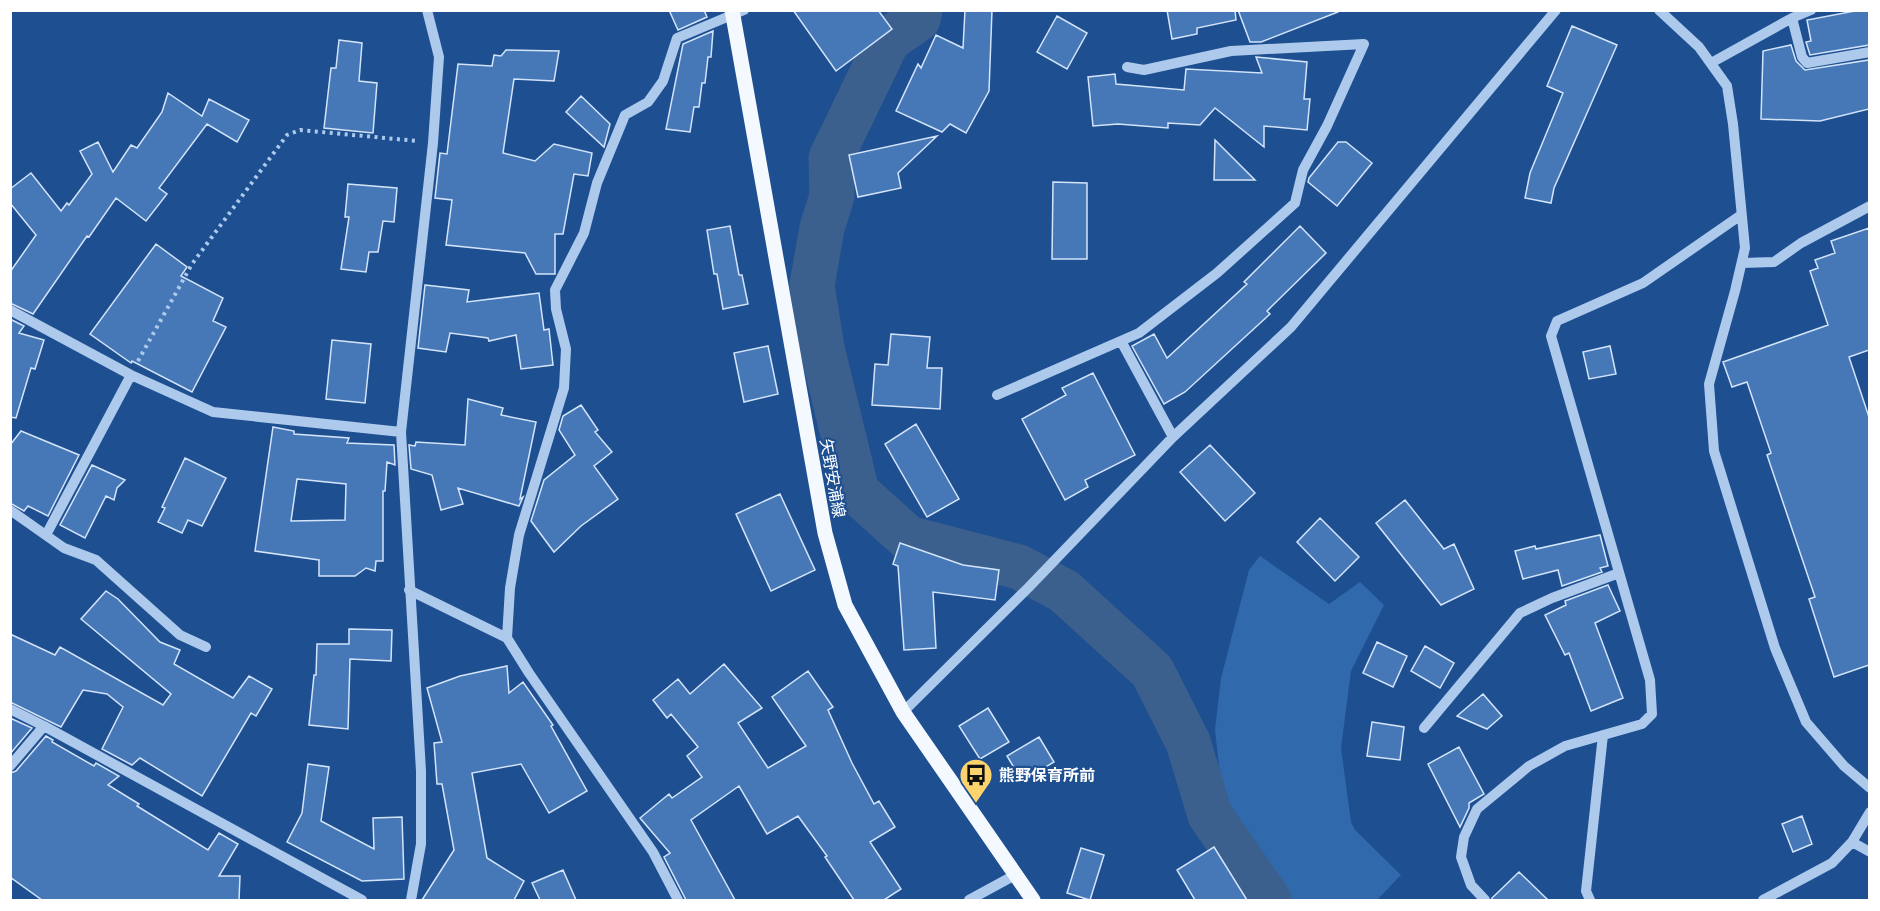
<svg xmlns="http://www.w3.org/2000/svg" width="1880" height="911" font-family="'Open Sans','Noto Sans JP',sans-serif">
  <rect width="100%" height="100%" fill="#1e4f90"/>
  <!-- green -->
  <path fill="#3169ad" d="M 1260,556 L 1329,604 L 1360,582 L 1384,605 L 1351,671 L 1341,748 L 1351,822 L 1355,830 L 1401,875 L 1377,900 L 1290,900 L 1233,827 L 1220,775 L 1215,730 L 1221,678 L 1249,570 Z"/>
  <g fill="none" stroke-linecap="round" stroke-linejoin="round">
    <!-- river -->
    <path stroke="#3c608e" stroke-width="45" d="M 920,10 L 918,19 L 888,40 L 831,158 L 832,196 L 822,228 L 812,285 L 822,348 L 857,492 L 908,538 L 1019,567 L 1064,591 L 1152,671 L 1188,742 L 1210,815 L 1269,900"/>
  </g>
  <!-- building -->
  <path fill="#4678b7" stroke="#d3e4fa" stroke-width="1.5" fill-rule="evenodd" d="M 669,10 L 704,10 L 707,17 L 678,30 Z
    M 793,10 L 878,10 L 892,29 L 836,71 Z
    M 965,10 L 992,10 L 989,91 L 966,133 L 950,124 L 942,132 L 896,111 L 918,64 L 921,68 L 936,35 L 963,48 Z
    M 1167,10 L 1235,10 L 1236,20 L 1197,28 L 1197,34 L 1172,39 Z
    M 1238,10 L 1338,10 L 1338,12 L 1261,42 L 1250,42 Z
    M 1860,10 L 1869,10 L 1869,45 L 1810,55 L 1806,42 L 1811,41 L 1807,20 Z
    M 1057,16 L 1087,33 L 1067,69 L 1037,52 Z
    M 1572,26 L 1617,45 L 1554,188 L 1551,203 L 1525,198 L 1530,173 L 1563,93 L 1547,86 Z
    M 713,31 L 711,57 L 708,57 L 705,83 L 702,83 L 699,107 L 694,107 L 690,132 L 666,129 L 683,44 Z
    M 339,40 L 362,43 L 359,81 L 377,83 L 373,133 L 324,128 L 331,68 L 336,68 Z
    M 1791,45 L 1796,61 L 1805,70 L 1869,60 L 1869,109 L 1820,121 L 1761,119 L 1763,51 Z
    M 506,50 L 559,51 L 554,81 L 514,79 L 503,153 L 535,161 L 554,144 L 592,153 L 588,176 L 574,174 L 563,234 L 555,234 L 555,274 L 536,274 L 525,253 L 446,245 L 452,200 L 435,198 L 440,153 L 447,154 L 458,64 L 492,66 L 494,55 L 501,56 Z
    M 1256,57 L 1307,62 L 1304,99 L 1310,99 L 1307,130 L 1264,126 L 1264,147 L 1215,108 L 1200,125 L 1168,123 L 1168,128 L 1118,124 L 1093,126 L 1088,77 L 1115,74 L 1116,84 L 1184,90 L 1186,69 L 1262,73 Z
    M 168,93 L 202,116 L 209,99 L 249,120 L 237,142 L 207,124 L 159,188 L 167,194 L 146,221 L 116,198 L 89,237 L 87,236 L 33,314 L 10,303 L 10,272 L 36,235 L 10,203 L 10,189 L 31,173 L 61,211 L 67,203 L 69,205 L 92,174 L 80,151 L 98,142 L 113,172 L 131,145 L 137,148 L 162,112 Z
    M 581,96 L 610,124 L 604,147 L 566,112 Z
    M 937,136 L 898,173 L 901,188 L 858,197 L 849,155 Z
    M 1215,140 L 1255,180 L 1214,180 Z
    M 1338,142 L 1346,142 L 1372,163 L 1337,206 L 1308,182 L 1309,178 Z
    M 1053,182 L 1087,183 L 1087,259 L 1052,259 Z
    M 348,184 L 397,188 L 394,222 L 383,221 L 378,252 L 369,252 L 366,272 L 341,269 L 349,217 L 345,217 Z
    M 730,226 L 739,275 L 742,275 L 748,304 L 723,309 L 717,274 L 714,274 L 707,230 Z
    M 1300,226 L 1326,253 L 1267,311 L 1270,314 L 1185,392 L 1164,404 L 1132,346 L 1154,334 L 1167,358 L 1247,284 L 1244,282 Z
    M 1869,228 L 1869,350 L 1849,357 L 1869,417 L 1869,665 L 1834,677 L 1809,599 L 1815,597 L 1767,455 L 1771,453 L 1747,382 L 1732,387 L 1723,362 L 1828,325 L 1810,271 L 1818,268 L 1815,260 L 1835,253 L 1831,241 Z
    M 156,244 L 187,267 L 181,276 L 223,298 L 213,321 L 226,327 L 192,392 L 132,361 L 131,363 L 90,334 Z
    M 425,285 L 469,290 L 467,302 L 539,293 L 544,330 L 549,329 L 553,365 L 521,369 L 516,335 L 489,341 L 488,338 L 450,333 L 446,352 L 418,348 Z
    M 10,319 L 24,326 L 19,333 L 44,340 L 35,369 L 31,368 L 16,418 L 10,417 Z
    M 891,334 L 930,337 L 927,368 L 942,368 L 940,409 L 872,405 L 875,364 L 888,365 Z
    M 332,340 L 371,344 L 365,403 L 326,399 Z
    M 768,346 L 778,394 L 744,402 L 734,353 Z
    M 1610,346 L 1616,374 L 1589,379 L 1583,352 Z
    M 1093,373 L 1135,455 L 1085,480 L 1088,487 L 1065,500 L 1022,419 L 1066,395 L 1062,388 Z
    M 468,399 L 503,408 L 501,415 L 536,422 L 520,499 L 523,497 L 519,506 L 458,488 L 463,504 L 441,510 L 432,475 L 411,469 L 409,445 L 415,446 L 416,442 L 465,445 Z
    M 581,405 L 598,430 L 595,432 L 612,452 L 594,466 L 618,499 L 581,526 L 554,552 L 531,521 L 544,480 L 575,455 L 559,430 L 563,416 Z
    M 916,424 L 959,499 L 927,517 L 885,444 Z
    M 273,427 L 294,431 L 294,434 L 349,438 L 347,443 L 394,445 L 395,465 L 387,462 L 385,491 L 383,491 L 383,561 L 376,561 L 375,571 L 366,568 L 355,576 L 319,576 L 319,560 L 255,551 ZM 297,479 L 346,484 L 345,520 L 291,521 Z
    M 21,431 L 79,455 L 48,516 L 28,506 L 24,511 L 10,503 L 10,445 Z
    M 1210,445 L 1255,493 L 1225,521 L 1180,472 Z
    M 185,458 L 226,478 L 202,526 L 188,520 L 182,533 L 158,522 L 165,508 L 162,507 Z
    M 92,465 L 125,480 L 117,488 L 114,500 L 106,496 L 85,538 L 60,525 Z
    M 780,494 L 815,570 L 771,591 L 736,514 Z
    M 1405,500 L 1444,549 L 1454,544 L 1474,589 L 1441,605 L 1376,523 Z
    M 1320,518 L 1359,557 L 1335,581 L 1297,542 Z
    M 1600,535 L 1608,566 L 1600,568 L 1602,572 L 1562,586 L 1558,570 L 1523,579 L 1515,551 L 1535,546 L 1536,549 Z
    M 900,543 L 963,565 L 999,570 L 995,600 L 933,592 L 936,648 L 904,650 L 898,566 L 893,564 Z
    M 1608,585 L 1620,611 L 1595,623 L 1623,698 L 1591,711 L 1569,653 L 1565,655 L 1545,615 L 1566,605 L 1565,601 Z
    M 106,591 L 118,599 L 160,642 L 180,650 L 174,664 L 233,698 L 249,676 L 272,689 L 256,716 L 251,713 L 202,796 L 140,758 L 132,765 L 102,749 L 123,707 L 107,694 L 83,690 L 61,727 L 10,702 L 10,634 L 55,655 L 60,647 L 163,705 L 171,694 L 81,619 Z
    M 349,629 L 392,630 L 391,661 L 350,659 L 348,729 L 309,725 L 314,675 L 316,675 L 317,644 L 349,644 Z
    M 1377,642 L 1407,656 L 1393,687 L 1363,673 Z
    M 1425,646 L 1454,663 L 1440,688 L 1411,671 Z
    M 724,664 L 762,708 L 738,723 L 768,768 L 806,746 L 772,697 L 808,671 L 833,707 L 828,710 L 852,763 L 874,804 L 879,801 L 895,827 L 870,842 L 901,889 L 884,900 L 854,900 L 825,857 L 827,856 L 798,816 L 767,834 L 739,786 L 691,820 L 735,900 L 686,900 L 664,857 L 670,853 L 640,818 L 669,794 L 672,798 L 702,777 L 687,756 L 698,747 L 671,714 L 667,718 L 653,700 L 678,679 L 690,694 Z
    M 507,666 L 509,693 L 523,682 L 553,725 L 551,726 L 587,791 L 549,813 L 521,764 L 472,773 L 487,858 L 524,881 L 514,900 L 422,900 L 454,850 L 442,784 L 437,784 L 434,743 L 442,742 L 427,688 L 460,676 Z
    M 1483,694 L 1502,716 L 1487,729 L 1457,716 Z
    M 988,708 L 1009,742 L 980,759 L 959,726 Z
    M 10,718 L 32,728 L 10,754 Z
    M 1372,722 L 1404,727 L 1400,760 L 1367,756 Z
    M 46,736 L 53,740 L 52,742 L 94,766 L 96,763 L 119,776 L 108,785 L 139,804 L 137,806 L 208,850 L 219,833 L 238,844 L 219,876 L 240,876 L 239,900 L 42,900 L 10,877 L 10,773 L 16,771 Z
    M 1039,737 L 1054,762 L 1022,781 L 1007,756 Z
    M 1459,747 L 1484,794 L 1469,803 L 1469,808 L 1460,827 L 1428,764 Z
    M 308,764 L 329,767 L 321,821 L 374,849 L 373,818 L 402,817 L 404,879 L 362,881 L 287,842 L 302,813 Z
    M 1802,816 L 1812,844 L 1793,852 L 1782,824 Z
    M 1214,847 L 1247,900 L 1195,900 L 1177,870 Z
    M 1081,848 L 1104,855 L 1090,900 L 1067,893 Z
    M 563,870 L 576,900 L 540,900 L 532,883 Z
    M 1519,872 L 1548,900 L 1492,900 L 1492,898 Z"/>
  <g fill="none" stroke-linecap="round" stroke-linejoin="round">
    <!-- path -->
    <path stroke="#adcaed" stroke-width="4" stroke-dasharray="3 4.5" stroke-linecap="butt" d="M 138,361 L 192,264 L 287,135 L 300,130 L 417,141"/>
    <!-- minor -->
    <path stroke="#adcaed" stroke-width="10" d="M 1659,10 L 1699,47 L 1727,86 L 1733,124 L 1745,248 L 1735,291 L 1709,384 L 1714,451 L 1775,648 L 1806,722 L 1844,766 L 1870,788
      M 1792,18 L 1802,57 L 1807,63 L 1870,52
      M 1711,63 L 1792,18 L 1811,10
      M 1742,263 L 1774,262 L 1801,243 L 1870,206
      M 10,310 L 131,375 L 213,412 L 401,432
      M 1121,341 L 1173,437
      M 997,395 L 1139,333 L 1217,273 L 1295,203 L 1303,170 L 1327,126 L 1364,44 L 1231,51 L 1144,70 L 1127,67
      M 10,510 L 64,548 L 96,560 L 180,635 L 206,647
      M 46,535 L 131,375
      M 409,590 L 507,638 L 529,673 L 653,852 L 678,900
      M 507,638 L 510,588 L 519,535 L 564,388 L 566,349 L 556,309 L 555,290 L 584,233 L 597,183 L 625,115 L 648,102 L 663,81 L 677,38 L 744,10
      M 10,709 L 44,726 L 362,900
      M 903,712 L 1029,587 L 1173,437 L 1291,327 L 1556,10
      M 1424,728 L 1520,613 L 1552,598 L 1619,573
      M 10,766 L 44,726
      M 1852,842 L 1870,852
      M 411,900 L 421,844 L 421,771 L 401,432 L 433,143 L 439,57 L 427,10
      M 969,900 L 1015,875
      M 1485,900 L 1471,885 L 1461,857 L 1464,837 L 1477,809 L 1529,766 L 1565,746 L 1642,724 L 1652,714 L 1650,680 L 1551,336 L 1557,321 L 1643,283 L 1741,215
      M 1590,900 L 1586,891 L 1603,735
      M 1763,900 L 1832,863 L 1852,842 L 1870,812"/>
    <!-- major -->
    <path stroke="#f4f8ff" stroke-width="15" d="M 732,10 L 825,533 L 845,605 L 903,712 L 1033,900"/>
  </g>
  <!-- icons -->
  <defs>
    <g id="bus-pin" transform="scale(1.725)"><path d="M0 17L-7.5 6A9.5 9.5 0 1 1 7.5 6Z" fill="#fcd36c" stroke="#1e4f90"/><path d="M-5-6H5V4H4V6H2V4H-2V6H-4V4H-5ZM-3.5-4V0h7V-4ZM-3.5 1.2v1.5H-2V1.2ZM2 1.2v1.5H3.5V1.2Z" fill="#111"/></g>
  </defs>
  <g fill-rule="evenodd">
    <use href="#bus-pin" x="976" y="775"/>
  </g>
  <g text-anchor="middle" stroke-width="4.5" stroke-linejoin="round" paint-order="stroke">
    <!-- street labels -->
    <g font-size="16" fill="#fff" stroke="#1e4f90">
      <text transform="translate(833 478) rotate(80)" y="6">矢野安浦線</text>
    </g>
    <!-- poi labels -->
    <g font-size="16" font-weight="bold" fill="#fff" stroke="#1e4f90" text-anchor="start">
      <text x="999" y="781">熊野保育所前</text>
    </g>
  </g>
  <!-- border -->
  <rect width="1880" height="911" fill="none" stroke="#ffffff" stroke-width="24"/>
</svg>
